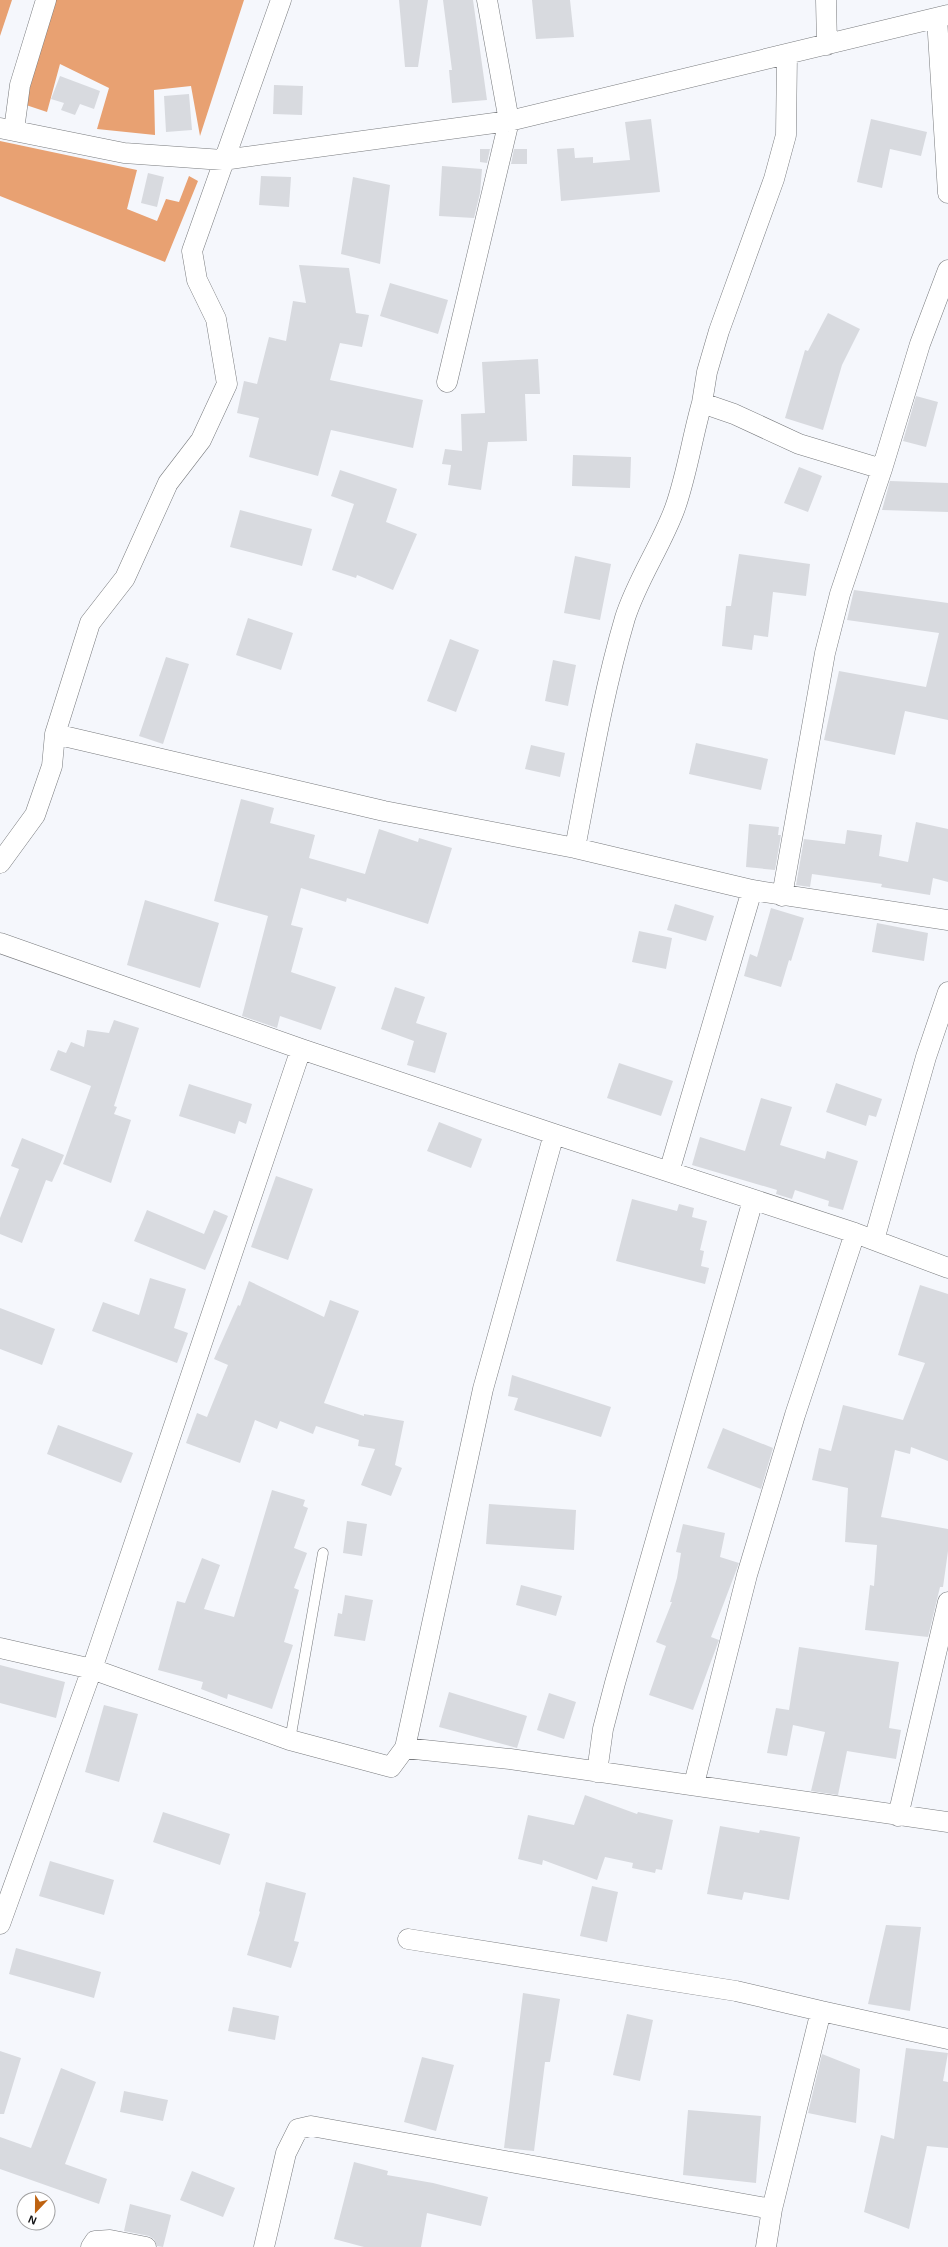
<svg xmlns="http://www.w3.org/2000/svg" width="948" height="2247" font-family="Arial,sans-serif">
  <rect width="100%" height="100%" fill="#f5f7fc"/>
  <!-- forest -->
  <path fill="#e8a172" d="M 0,0 L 12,0 L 0,36 Z
    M 53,0 L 244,0 L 200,136 L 191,86 L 154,90 L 155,135 L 97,129 L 109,88 L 60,64 L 47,112 L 17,102 Z
    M 0,141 L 137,170 L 127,209 L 157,221 L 166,199 L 179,202 L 189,176 L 198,181 L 165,262 L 0,196 Z"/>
  <!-- building -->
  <path fill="#d8dadf" d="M 399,0 L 428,0 L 418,67 L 405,67 Z
    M 443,0 L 473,0 L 487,100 L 452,103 L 449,70 L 452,70 Z
    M 532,0 L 570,0 L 574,37 L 536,39 Z
    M 60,76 L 100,91 L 94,109 L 80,104 L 75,115 L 61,110 L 64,103 L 51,99 Z
    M 274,85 L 303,86 L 302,115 L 273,114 Z
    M 189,94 L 192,130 L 166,132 L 164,96 Z
    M 651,119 L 660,192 L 561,201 L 557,149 L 574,148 L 575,158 L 593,157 L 593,163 L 630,160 L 625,122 Z
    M 871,119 L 927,132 L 921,156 L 890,149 L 882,188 L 857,182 Z
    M 480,149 L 490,149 L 487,163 L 480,162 Z
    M 514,149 L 527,149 L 527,164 L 511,164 Z
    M 442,166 L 482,169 L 480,193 L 474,218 L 439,216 Z
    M 148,173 L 164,177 L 157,207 L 141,203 Z
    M 261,176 L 291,177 L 289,207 L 259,205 Z
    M 353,177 L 390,185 L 380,264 L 341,254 Z
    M 299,265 L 349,268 L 356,313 L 369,315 L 362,347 L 340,343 L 330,380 L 423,400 L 413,448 L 331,430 L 318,476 L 249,457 L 259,418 L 237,413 L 244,381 L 257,384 L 269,337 L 286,341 L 293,301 L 306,303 Z
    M 390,283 L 448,300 L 438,334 L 380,316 Z
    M 828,313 L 860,329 L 842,365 L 823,430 L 785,418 L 805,350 L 808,351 Z
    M 538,359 L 540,394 L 525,394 L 527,441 L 488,442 L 481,490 L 448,485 L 451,465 L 442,464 L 445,449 L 462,451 L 461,414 L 485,413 L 482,362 Z
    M 916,396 L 938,402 L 926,447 L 903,441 Z
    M 573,455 L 631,457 L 630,488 L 572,486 Z
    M 799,467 L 822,476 L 808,512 L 784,503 Z
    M 340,470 L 397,489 L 386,522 L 417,534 L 393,590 L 357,575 L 356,578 L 332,570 L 354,504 L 331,496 Z
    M 890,481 L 948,483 L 948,512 L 882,510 Z
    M 240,510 L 312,529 L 302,566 L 230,547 Z
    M 739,554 L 810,564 L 806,596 L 773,592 L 768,637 L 754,635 L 752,650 L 722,646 L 726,606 L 731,606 Z
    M 575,556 L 611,564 L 600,620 L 564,613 Z
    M 854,590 L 948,603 L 948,720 L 905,711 L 895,755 L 824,740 L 839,671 L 926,687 L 939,633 L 847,620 Z
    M 248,618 L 293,633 L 281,670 L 236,655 Z
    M 450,639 L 479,650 L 456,712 L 427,701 Z
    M 166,657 L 189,664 L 163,744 L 139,736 Z
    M 553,660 L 576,665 L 568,706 L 545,701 Z
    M 696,743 L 768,759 L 761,790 L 689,774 Z
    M 531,745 L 565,753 L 560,777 L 525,769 Z
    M 241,799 L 274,808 L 270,823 L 315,835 L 309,858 L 365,874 L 379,829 L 418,842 L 419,838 L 452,848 L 428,924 L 347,898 L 346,902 L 301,888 L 291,925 L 303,928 L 291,972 L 336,987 L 321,1030 L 280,1016 L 277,1028 L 242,1016 L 268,916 L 214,901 Z
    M 916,822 L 948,829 L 948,882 L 933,878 L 930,895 L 881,887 L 882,884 L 812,874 L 810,887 L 796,885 L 804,839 L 845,844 L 847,830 L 882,835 L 879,856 L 908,862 Z
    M 749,824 L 779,827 L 778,835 L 781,835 L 775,870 L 746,867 Z
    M 145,900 L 219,923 L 200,988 L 127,965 Z
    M 675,904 L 714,916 L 706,941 L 667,930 Z
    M 771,908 L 804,918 L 791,961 L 789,960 L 781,987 L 744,976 L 750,954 L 757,957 Z
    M 877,923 L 928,933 L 924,961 L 872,952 Z
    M 639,931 L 672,938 L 666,969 L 632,962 Z
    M 395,987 L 425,997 L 416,1023 L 447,1033 L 435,1073 L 407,1065 L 414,1041 L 381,1029 Z
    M 114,1020 L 139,1028 L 114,1106 L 117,1107 L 114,1114 L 131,1120 L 111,1183 L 63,1164 L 91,1086 L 50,1070 L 58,1050 L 66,1053 L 71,1042 L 84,1047 L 87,1030 L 109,1033 Z
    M 619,1063 L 673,1081 L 661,1116 L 607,1098 Z
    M 836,1083 L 882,1099 L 876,1117 L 869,1115 L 866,1126 L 826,1112 Z
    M 189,1084 L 252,1104 L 246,1124 L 239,1121 L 235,1134 L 179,1116 Z
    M 761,1098 L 792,1107 L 780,1145 L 825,1159 L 827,1151 L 858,1161 L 843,1210 L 828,1206 L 829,1201 L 795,1190 L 792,1199 L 776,1194 L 777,1190 L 692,1165 L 700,1137 L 745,1151 Z
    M 439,1122 L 482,1139 L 471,1168 L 427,1151 Z
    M 22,1138 L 64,1155 L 52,1182 L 46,1180 L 22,1243 L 0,1234 L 0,1218 L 19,1169 L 11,1166 Z
    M 276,1176 L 313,1189 L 288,1260 L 251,1247 Z
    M 632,1199 L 677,1211 L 679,1204 L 694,1208 L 692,1217 L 707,1221 L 700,1250 L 704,1251 L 701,1266 L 709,1268 L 705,1284 L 616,1261 Z
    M 147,1210 L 204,1234 L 214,1210 L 228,1216 L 205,1270 L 134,1241 Z
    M 150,1278 L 186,1289 L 174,1328 L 188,1333 L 177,1363 L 92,1331 L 103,1302 L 139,1315 Z
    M 249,1281 L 324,1317 L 330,1300 L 359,1311 L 324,1403 L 364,1416 L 364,1414 L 404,1421 L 395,1465 L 402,1468 L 391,1496 L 361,1485 L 375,1449 L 358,1446 L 359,1440 L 316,1426 L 313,1434 L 280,1421 L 277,1429 L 255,1420 L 240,1463 L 186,1443 L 197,1413 L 207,1417 L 228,1365 L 214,1359 L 238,1305 L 240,1306 Z
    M 920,1285 L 948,1294 L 948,1461 L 911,1447 L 910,1454 L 895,1450 L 881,1517 L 948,1529 L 948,1551 L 943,1587 L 940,1587 L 928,1637 L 865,1630 L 870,1585 L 874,1586 L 877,1545 L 845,1542 L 848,1488 L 812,1480 L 819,1448 L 831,1451 L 843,1405 L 903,1420 L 925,1363 L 898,1355 Z
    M 0,1308 L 55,1329 L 42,1365 L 0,1349 Z
    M 512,1375 L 611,1407 L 601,1437 L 514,1410 L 518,1398 L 508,1396 Z
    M 58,1425 L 133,1453 L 121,1483 L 47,1454 Z
    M 723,1428 L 773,1448 L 761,1489 L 707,1468 Z
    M 272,1490 L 305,1500 L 303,1506 L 308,1508 L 294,1548 L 307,1553 L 294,1588 L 299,1590 L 284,1642 L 293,1645 L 272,1709 L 228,1694 L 227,1699 L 201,1689 L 203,1682 L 158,1670 L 177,1601 L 185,1603 L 202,1558 L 220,1565 L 204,1609 L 234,1617 Z
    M 489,1504 L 576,1510 L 574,1550 L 486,1544 Z
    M 347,1521 L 367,1524 L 362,1556 L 343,1553 Z
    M 683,1524 L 725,1533 L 720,1557 L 739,1563 L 711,1637 L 719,1640 L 693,1710 L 649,1695 L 666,1646 L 656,1642 L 672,1602 L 670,1602 L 677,1578 L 681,1553 L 676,1552 Z
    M 521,1585 L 562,1596 L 556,1616 L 516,1605 Z
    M 345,1595 L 373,1600 L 365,1641 L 334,1636 L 338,1613 L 342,1614 Z
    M 799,1647 L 899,1662 L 889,1728 L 901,1730 L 896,1759 L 847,1751 L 838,1795 L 811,1791 L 825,1732 L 793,1725 L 787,1756 L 767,1753 L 776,1708 L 789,1710 Z
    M 0,1665 L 65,1682 L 56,1718 L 0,1703 Z
    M 449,1692 L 527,1716 L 517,1748 L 439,1727 Z
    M 549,1693 L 576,1702 L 564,1739 L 537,1730 Z
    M 104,1705 L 138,1714 L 119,1782 L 85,1772 Z
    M 585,1795 L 637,1814 L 638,1812 L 673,1820 L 662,1870 L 656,1869 L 655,1873 L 632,1868 L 633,1863 L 605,1857 L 597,1880 L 543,1860 L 542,1865 L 518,1859 L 528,1815 L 574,1825 Z
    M 163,1812 L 230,1834 L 220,1865 L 153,1842 Z
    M 720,1826 L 759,1833 L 760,1830 L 800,1837 L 789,1900 L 744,1892 L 742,1900 L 707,1894 Z
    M 50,1861 L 114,1880 L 104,1915 L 39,1896 Z
    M 266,1882 L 306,1893 L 294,1941 L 299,1942 L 291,1968 L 247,1955 L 260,1912 L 259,1911 Z
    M 592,1886 L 618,1892 L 607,1942 L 580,1936 Z
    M 886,1925 L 921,1927 L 910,2011 L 868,2004 Z
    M 16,1948 L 101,1972 L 94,1998 L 9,1974 Z
    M 523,1993 L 560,1999 L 550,2062 L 545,2062 L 534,2151 L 504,2148 Z
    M 233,2007 L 279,2016 L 275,2040 L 228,2031 Z
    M 627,2014 L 653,2020 L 640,2081 L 613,2075 Z
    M 906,2048 L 948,2053 L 943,2081 L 948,2082 L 948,2148 L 927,2146 L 909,2229 L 864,2212 L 881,2135 L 894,2139 Z
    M 0,2051 L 21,2058 L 4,2114 L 0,2114 Z
    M 822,2054 L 860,2069 L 856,2123 L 808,2113 Z
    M 422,2057 L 454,2065 L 436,2131 L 404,2122 Z
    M 61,2068 L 96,2082 L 65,2164 L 107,2179 L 99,2204 L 0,2169 L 0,2137 L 31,2148 Z
    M 124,2091 L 168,2100 L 163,2121 L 120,2112 Z
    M 688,2110 L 761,2116 L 756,2183 L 683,2175 Z
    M 354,2162 L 388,2171 L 387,2175 L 433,2183 L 488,2197 L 481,2226 L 427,2213 L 421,2247 L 364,2247 L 334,2239 Z
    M 192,2171 L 235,2188 L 223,2217 L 180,2200 Z
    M 130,2204 L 171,2215 L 163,2247 L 157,2246 L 154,2239 L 149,2236 L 124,2231 Z"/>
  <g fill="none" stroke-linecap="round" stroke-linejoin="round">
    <!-- service casing -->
    <g stroke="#797b7e" stroke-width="11">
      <path id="service" d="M 290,1740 L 323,1553"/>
    </g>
    <!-- minor casing -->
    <g stroke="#797b7e" stroke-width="21">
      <path id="minor" d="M 826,0 L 827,45
        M 937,18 L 948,193
        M 0,128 L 124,153 L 223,160 L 509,121 L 948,15
        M 14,130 L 20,85 L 46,0
        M 447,382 L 509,121 L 487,0
        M 882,469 L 920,344 L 948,270
        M 55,734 L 90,623 L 125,578 L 168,483 L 201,440 L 227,384 L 216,319 L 197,280 L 192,251 L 281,0
        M 575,848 C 590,771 603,693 625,618 C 637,580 661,546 675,508 C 687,474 692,438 702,403
        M 0,863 L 35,815 L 52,766 L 55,734 L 384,811 L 575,848 L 752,890 L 948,920
        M 782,896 L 825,653 L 840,594 L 882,469 L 799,444 L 734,414 L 702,403 L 707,372 L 719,331 L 774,179 L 786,135 L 787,54
        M 0,943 L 301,1049 L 554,1134
        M 669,1172 L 752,890
        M 874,1240 L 926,1057 L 948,992
        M 0,1648 L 92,1669 L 290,1740 L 391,1767 L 405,1748 L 483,1389 L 554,1134 L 855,1233 L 948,1268
        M 405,1748 L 510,1759 L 948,1822
        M 597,1772 L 603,1729 L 615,1683 L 753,1200
        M 694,1784 L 747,1575 L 795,1415 L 855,1233
        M 898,1816 L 948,1602
        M 0,1924 L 92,1669 L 301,1049
        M 408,1939 L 736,1991 L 821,2011
        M 91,2247 L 95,2241 L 110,2240 L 146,2247
        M 264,2247 L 286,2153 L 298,2129 L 311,2126 L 772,2209
        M 766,2247 L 772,2209 L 821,2011 L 948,2039"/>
    </g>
    <!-- service -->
    <use href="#service" stroke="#fff" stroke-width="10"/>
    <!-- minor -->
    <use href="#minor" stroke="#fff" stroke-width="20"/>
  </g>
  <!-- north arrow -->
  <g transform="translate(36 2211) rotate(202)"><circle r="19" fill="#ffffff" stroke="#a0a0a1"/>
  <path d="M0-3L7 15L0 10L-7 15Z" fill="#be6210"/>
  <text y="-6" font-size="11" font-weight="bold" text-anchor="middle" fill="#121214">N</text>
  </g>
</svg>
